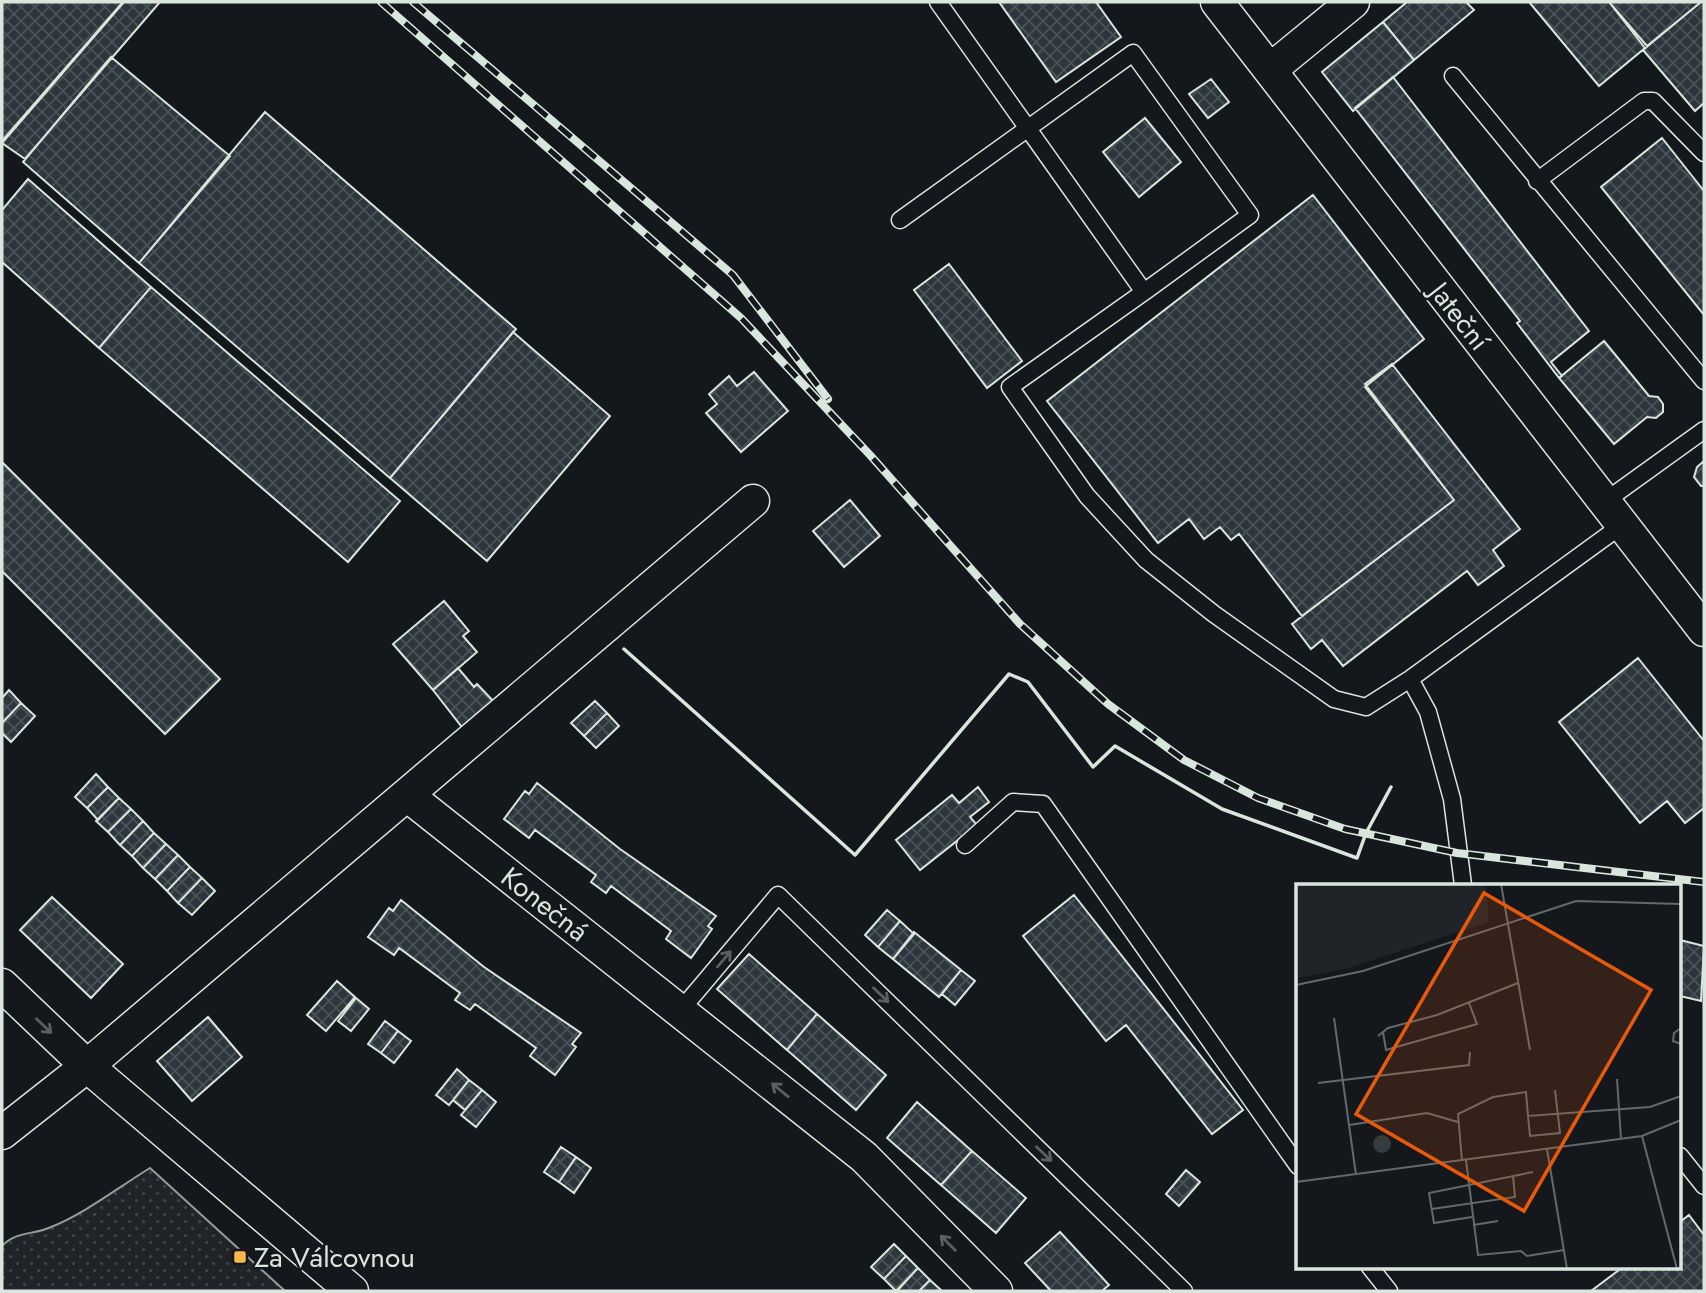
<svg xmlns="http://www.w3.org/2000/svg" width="1706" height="1293" font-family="Jost,sans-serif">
  <defs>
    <pattern id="grass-dots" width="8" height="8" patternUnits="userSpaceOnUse" patternTransform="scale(1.75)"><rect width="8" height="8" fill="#202428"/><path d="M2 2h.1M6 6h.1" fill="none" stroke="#404447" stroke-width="1.8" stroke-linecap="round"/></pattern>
    <pattern id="building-cross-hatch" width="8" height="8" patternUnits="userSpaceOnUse" patternTransform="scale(1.75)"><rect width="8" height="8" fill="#2c363c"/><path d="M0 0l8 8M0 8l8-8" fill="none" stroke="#4a5358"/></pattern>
  </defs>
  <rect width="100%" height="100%" fill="#14181c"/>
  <!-- grass -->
  <path fill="url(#grass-dots)" stroke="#939e99" stroke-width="2" d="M 150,1168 L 285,1291 L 2,1291 L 2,1246 C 16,1231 34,1235 51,1227 C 84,1214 119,1187 150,1168 Z"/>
  <!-- building -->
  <path fill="url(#building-cross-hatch)" stroke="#d8e6dc" stroke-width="2" d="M 2,2 L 123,2 L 2,141 Z
    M 124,2 L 160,2 L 25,159 L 2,143 Z
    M 999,2 L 1096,2 L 1121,37 L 1056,82 Z
    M 1407,2 L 1466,2 L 1474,10 L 1414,60 L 1383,22 Z
    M 1529,2 L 1609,2 L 1645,48 L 1599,86 Z
    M 1609,2 L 1701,2 L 1647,46 Z
    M 1701,2 L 1704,2 L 1704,103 L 1695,111 L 1643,50 Z
    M 1383,22 L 1414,60 L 1353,111 L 1322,72 Z
    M 111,57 L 230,156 L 139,263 L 23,162 Z
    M 1393,77 L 1589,331 L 1551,362 L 1562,376 L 1559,378 L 1517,323 L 1520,321 L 1355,108 Z
    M 1211,79 L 1229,102 L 1208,118 L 1189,94 Z
    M 265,112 L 516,329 L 390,478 L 139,263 Z
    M 1145,118 L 1181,162 L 1139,197 L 1103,152 Z
    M 1662,138 L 1704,191 L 1704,315 L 1601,187 Z
    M 28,179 L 151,287 L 99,348 L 2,262 L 2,210 Z
    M 1313,195 L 1424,339 L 1365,387 L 1454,500 L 1302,616 L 1239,534 L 1231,540 L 1220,527 L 1204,539 L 1189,519 L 1158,543 L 1047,401 Z
    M 949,264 L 1022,361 L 987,388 L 914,290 Z
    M 151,287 L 400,501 L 348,562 L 99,348 Z
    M 513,332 L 610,416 L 487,561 L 390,478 Z
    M 1604,341 L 1649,396 L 1658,397 L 1663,404 L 1663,412 L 1656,418 L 1647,417 L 1614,444 L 1559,378 Z
    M 1392,364 L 1520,529 L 1493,550 L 1504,566 L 1478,585 L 1467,571 L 1343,666 L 1322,640 L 1311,649 L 1292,624 L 1454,500 L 1365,384 Z
    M 754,372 L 788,411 L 741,452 L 706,413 L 717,404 L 709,394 L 729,376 L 737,386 Z
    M 1704,461 L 1704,486 L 1701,486 L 1694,477 L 1697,467 Z
    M 2,462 L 220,679 L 165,734 L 2,571 Z
    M 850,500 L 880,536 L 844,567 L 813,531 Z
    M 444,601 L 469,631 L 463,636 L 477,652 L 433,690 L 393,644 Z
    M 1638,658 L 1704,741 L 1704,808 L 1685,823 L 1667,801 L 1640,823 L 1559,722 Z
    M 458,668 L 474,687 L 477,684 L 496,704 L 465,731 L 433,690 Z
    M 9,690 L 21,703 L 2,723 L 2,698 Z
    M 595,701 L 607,713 L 584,736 L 571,723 Z
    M 21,703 L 35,716 L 11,742 L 2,733 L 2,723 Z
    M 607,713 L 619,726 L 596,748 L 584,736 Z
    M 96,774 L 108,787 L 87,808 L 75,797 Z
    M 537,783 L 620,849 L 716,916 L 708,926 L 712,929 L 691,958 L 666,939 L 671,931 L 611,886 L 606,893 L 591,882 L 596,875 L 535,830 L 529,838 L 504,819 L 525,791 L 529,794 Z
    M 108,787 L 119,798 L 98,820 L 87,808 Z
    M 978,787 L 989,802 L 970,817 L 977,825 L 920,870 L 896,840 L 952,795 L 959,803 Z
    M 119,798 L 131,809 L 108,832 L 96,821 Z
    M 131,809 L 143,821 L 120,845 L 108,832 Z
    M 143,821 L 154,833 L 132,856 L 120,845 Z
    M 154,833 L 166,844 L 143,868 L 132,856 Z
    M 166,844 L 178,855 L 155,879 L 143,868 Z
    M 178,855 L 190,867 L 167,891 L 155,879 Z
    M 190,867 L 202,878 L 178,903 L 167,891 Z
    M 202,878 L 215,891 L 192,915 L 178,903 Z
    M 1074,895 L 1243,1110 L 1212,1134 L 1126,1025 L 1106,1041 L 1023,936 Z
    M 52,897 L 123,964 L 91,998 L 20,930 Z
    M 401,900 L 484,967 L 581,1033 L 572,1044 L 576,1047 L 555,1075 L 530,1056 L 536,1048 L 475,1004 L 470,1010 L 455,1000 L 460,993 L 399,948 L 394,955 L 368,937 L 389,908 L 393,911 Z
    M 887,910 L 900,921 L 878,947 L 865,935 Z
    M 900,921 L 914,934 L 893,959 L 878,947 Z
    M 914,932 L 961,970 L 939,997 L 893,959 Z
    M 1680,940 L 1704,946 L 1701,1001 L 1680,996 Z
    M 749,954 L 817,1014 L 787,1050 L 717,989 Z
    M 961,970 L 975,981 L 955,1005 L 942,994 Z
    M 337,981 L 355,997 L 326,1031 L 307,1015 Z
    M 356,998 L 369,1009 L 351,1031 L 338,1021 Z
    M 817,1014 L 886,1075 L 856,1110 L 787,1050 Z
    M 208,1017 L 242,1057 L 192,1101 L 157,1061 Z
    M 385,1021 L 398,1031 L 381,1053 L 368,1044 Z
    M 398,1031 L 411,1041 L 394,1063 L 381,1053 Z
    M 457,1069 L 469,1080 L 449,1105 L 436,1095 Z
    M 469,1080 L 482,1090 L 465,1110 L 453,1100 Z
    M 482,1090 L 496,1102 L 476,1127 L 461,1115 Z
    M 917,1102 L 972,1151 L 941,1185 L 887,1138 Z
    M 561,1147 L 576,1157 L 559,1182 L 544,1172 Z
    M 972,1151 L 1026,1198 L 996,1233 L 941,1185 Z
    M 576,1157 L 591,1168 L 574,1193 L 559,1182 Z
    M 1186,1170 L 1200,1182 L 1179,1206 L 1166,1194 Z
    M 1689,1215 L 1704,1235 L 1704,1291 L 1591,1291 L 1623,1267 L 1680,1267 L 1680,1222 Z
    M 1060,1232 L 1109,1285 L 1102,1291 L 1051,1291 L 1025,1263 Z
    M 894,1244 L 906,1256 L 884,1279 L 871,1267 Z
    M 906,1256 L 918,1268 L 896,1291 L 884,1279 Z
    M 918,1268 L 930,1280 L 919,1291 L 897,1291 Z
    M 930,1280 L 942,1291 L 919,1291 Z"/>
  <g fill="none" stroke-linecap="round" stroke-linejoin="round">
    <!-- lane casing -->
    <g stroke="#d8e6dc" stroke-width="19">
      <path id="lane" d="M 938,2 L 1144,292 L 1010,387 L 1087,496 L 1146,560 L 1214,614 L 1334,699 L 1366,707 L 1410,679 L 1622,525
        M 1453,76 L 1704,381
        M 1537,181 L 1644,101 L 1653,101 L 1704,153
        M 900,220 L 1133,53 L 1250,215 L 1144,292
        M 1604,502 L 1704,430
        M 1410,679 L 1428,712 L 1452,799 L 1463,885
        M 965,845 L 1013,802 L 1043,804 L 1298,1166
        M 680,1011 L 778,895 L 1184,1291
        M 1680,1156 L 1704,1186
        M 1370,1267 L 1389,1291"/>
    </g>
    <!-- street casing -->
    <g stroke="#d8e6dc" stroke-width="35">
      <path id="street" d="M 1217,2 L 1704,630
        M 1270,70 L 1353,2
        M 407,795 L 864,1157 L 996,1291
        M 2,985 L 87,1066 L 352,1291
        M 2,1133 L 87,1066 L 753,501"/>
    </g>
    <!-- lane -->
    <use href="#lane" stroke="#14181c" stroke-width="16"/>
    <!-- street -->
    <use href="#street" stroke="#14181c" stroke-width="32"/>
    <!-- rail casing -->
    <g stroke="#d8e6dc" stroke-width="8">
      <path id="rail" d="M 381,2 L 741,318 L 870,455 L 1020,624 L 1108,704 L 1184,760 L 1258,798 L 1345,829 L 1457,853 L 1704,882
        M 413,2 L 733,275 L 828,399"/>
    </g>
    <!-- rail -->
    <use href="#rail" stroke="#14181c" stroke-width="5" stroke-dasharray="16" stroke-linecap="butt"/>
    <!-- wall -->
    <path stroke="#d8e6dc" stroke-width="3.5" d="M 624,649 L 855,855 L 1009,674 L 1028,682 L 1093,767 L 1115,746 L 1222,809 L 1357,858 L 1366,833 L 1391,787"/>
  </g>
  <!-- one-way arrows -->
  <defs><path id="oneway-shaft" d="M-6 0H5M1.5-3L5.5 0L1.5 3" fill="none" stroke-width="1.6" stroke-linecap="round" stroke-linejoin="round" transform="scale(1.75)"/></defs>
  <g stroke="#59605f">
    <use href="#oneway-shaft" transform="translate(724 959) rotate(-50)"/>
    <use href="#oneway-shaft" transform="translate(881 995) rotate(44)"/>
    <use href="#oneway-shaft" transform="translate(44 1026) rotate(44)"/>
    <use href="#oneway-shaft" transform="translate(780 1090) rotate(-141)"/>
    <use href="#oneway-shaft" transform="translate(1044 1154) rotate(44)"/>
    <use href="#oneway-shaft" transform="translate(948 1243) rotate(-135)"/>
  </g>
  <!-- markers -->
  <rect fill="#ffb74d" stroke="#14181c" stroke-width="2.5" x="233" y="1250" width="14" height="14" rx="3.5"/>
  <g text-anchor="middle" stroke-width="5" stroke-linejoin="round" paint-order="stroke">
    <!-- street labels -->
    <g font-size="28" fill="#d8e6dc" stroke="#14181c">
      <text transform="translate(1460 316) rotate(52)" y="10">Jateční</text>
      <text transform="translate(545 904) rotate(38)" y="10">Konečná</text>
    </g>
    <!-- poi labels -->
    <g font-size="28" fill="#d8e6dc" stroke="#14181c" text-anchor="start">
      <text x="254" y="1267">Za Válcovnou</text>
    </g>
  </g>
  <!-- overview -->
  <g transform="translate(1296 884)">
    <rect width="385" height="385" fill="#14181c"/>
    <path d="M 0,0 L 190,0 L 193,38 L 49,85 L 0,94 Z" fill="#202428"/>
    <path d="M77 260a9 9 0 1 1 18 0a9 9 0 1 1-18 0Z" fill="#363b3e"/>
    <path fill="none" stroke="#626a69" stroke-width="2" d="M 205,0 L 234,166M 0,101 L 67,87 L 280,17 L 385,20M 38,134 L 60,291M 385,144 L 378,149 L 377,157 L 385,160M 87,148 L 90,166 L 181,140 L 173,119M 82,152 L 92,144 L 141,131 L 222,99M 321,195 L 325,255M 22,199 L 173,181 L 174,168M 232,232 L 234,252 L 264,249 L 259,206M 53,241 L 131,229 L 162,238M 346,252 L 381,385M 251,265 L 271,385M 170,276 L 182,371 L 225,367 L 231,372 L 268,366M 166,277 L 162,230 L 197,213 L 230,208 L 232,232 L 354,223 L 385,212M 0,298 L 346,252 L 385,236M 136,325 L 219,313 L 217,292M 176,333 L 138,339 L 133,309 L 237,288M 177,341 L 202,337"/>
    <path fill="#e8590c" fill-opacity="0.15" stroke="#e8590c" stroke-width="3.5" d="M 188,9 L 355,106 L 228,327 L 60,230 Z"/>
    <rect width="385" height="385" fill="none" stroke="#d8e6dc" stroke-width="3.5"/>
  </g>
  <!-- border -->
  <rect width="1706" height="1293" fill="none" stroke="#d8e6dc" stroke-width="7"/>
</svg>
